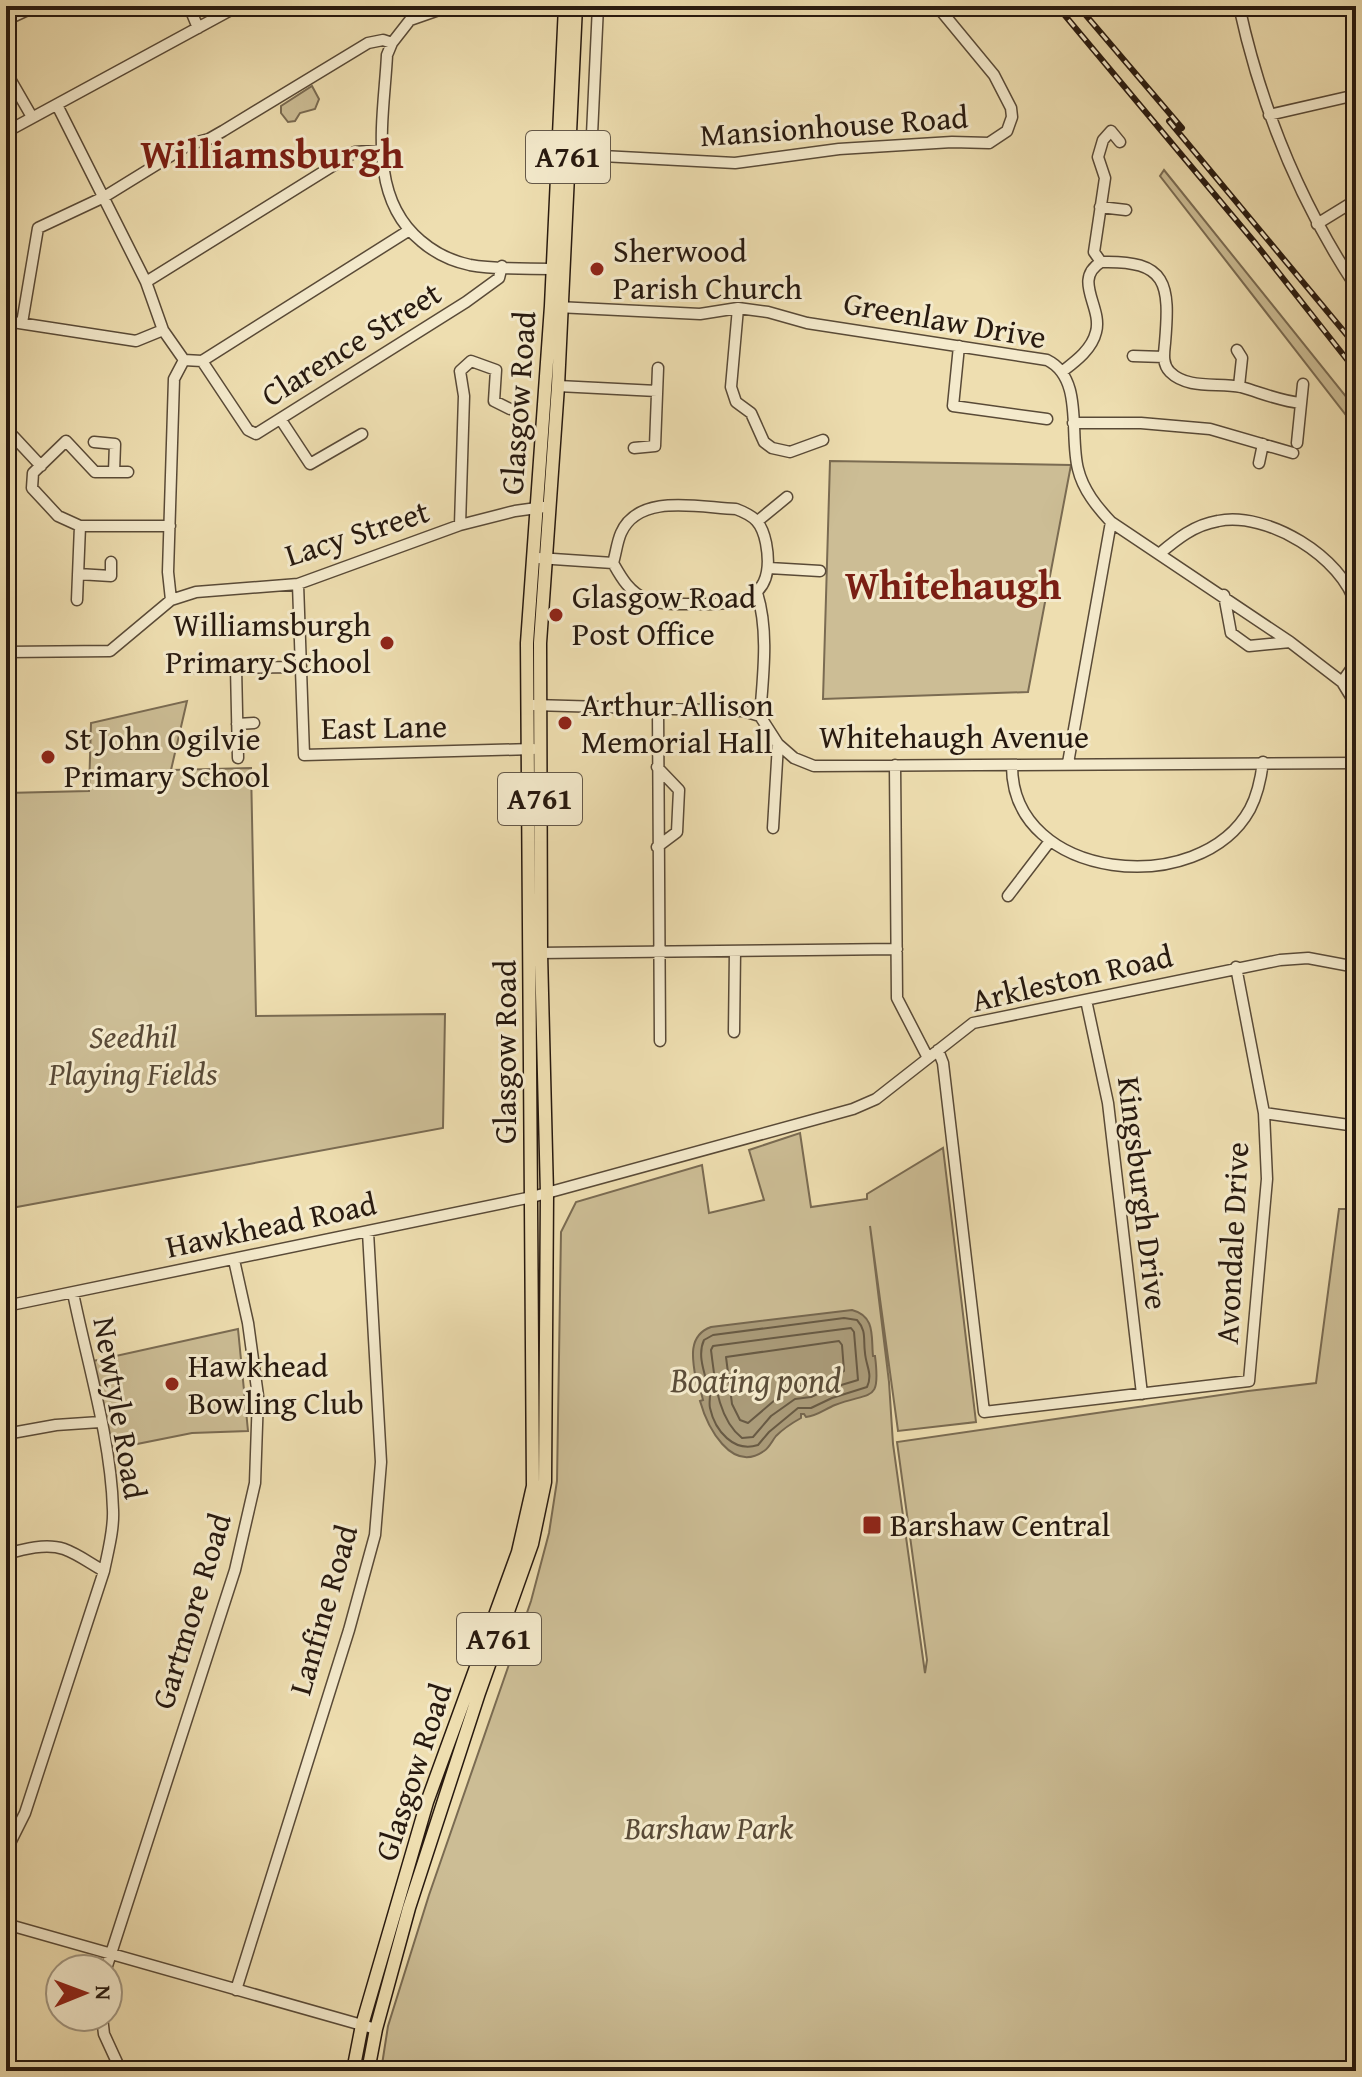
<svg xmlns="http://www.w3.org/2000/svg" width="1362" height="2077" font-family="'Gentium Book Plus',serif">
  <rect width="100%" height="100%" fill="#eedeb0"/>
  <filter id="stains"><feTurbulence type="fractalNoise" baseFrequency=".0025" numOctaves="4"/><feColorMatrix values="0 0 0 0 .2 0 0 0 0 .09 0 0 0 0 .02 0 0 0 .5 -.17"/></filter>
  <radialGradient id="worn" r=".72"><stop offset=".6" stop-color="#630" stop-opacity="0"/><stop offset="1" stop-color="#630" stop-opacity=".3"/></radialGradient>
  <!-- green -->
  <path fill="#ccbd95" stroke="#7a6b52" stroke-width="2" d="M 312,86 L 319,99 L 315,109 L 300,113 L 295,121 L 288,122 L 281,113 L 281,106 Z
    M 1164,170 L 1356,409 L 1356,428 L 1160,176 Z
    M 830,461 L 1071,465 L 1028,692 L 823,699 Z
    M 187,701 L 171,770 L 251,768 L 256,1016 L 445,1014 L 443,1128 L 6,1209 L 6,793 L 89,791 L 91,723 Z
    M 800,1133 L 811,1207 L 867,1199 L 867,1194 L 943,1148 L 976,1422 L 898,1431 L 870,1226 L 889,1382 L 893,1444 L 925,1673 L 927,1660 L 897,1442 L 1248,1391 L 1316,1383 L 1339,1209 L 1356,1209 L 1356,2071 L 381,2071 L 388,2026 L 429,1895 L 531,1601 L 549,1533 L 557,1481 L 561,1232 L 576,1202 L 702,1165 L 709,1213 L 764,1200 L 749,1150 Z
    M 238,1329 L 248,1431 L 192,1433 L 112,1449 L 93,1361 Z"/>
  <!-- water -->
  <path fill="#aa9b79" stroke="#76674f" stroke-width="2" d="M 852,1310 C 876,1316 871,1338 873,1356 L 875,1356 C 881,1404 871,1391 835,1405 C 825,1409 817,1416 806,1417 L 804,1414 L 801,1414 L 801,1418 C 792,1423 783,1429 776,1436 C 772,1441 769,1448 764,1451 C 731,1474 707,1426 700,1401 L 703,1400 L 701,1392 L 698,1392 C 695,1369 683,1337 711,1327 Z"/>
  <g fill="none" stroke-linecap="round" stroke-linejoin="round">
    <!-- shore -->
    <path stroke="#685a44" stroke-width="2" d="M 844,1318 L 857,1320 C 867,1331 863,1340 865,1353 C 866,1366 873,1374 867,1387 L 832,1398 L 811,1408 L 798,1408 L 769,1432 L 758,1445 C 734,1453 715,1431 710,1408 C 709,1404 710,1399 710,1395 C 707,1378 696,1357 704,1340 L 713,1335 Z
      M 851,1328 L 854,1332 L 858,1380 L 828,1389 L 811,1397 L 795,1399 L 771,1416 L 753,1437 L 742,1438 C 717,1418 715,1380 711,1350 L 713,1346 Z
      M 839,1341 L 842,1345 L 844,1371 L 809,1385 L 789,1388 L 748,1423 L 740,1420 L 732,1404 L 726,1357 Z"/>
    <!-- minor casing -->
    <g stroke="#594a37" stroke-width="13">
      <path id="minor" d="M 189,6 L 198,28
        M 1239,6 C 1261,107 1299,201 1356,287
        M 6,20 L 36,6
        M 392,43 L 387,55 C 384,117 366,196 421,241 C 436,254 451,261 470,265 C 497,270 529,268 557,269
        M 6,72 L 32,117
        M 57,105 L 146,282 L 163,330 L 184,360
        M 1269,115 L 1356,95
        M 6,132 L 238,6
        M 564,154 L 735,163 L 839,149 L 952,142 L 989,143 L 1007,131 L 1012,117 L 1011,108 L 994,75 L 937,6
        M 591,156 L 598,6
        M 1100,207 L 1126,210
        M 1317,224 L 1356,200
        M 1101,262 L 1094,252 L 1105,178 L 1098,157 L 1103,140 L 1111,131 L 1120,142
        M 146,282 L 355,152 L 383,150
        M 557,307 L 700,314 L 738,308 L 768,312 L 807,323 L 1047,360 C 1084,378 1069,435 1078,469 C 1083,490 1097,507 1111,522 L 1290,642 L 1342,682 L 1356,705
        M 738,308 L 731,387 L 736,402 L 751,413 L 764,442 L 772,448 L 790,452 L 823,440
        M 6,321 L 136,341 L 163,330
        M 22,323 L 38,228 L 104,197 L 190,144 L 209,139 L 223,131 L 368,43 L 383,40 L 392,43 L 410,20 L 450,6
        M 959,346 L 953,406 L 1047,419
        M 1237,350 L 1242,358 L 1239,386
        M 1133,356 L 1164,357
        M 184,360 L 202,361 L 408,231
        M 202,361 L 248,430 L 256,434 L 466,302 L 499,278 L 502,266
        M 1063,371 C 1076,361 1092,349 1096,332 C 1103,307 1072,280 1101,262 C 1168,260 1170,284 1165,343 C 1164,353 1162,364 1170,372 C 1188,390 1219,382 1241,387 C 1262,393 1280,401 1301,403
        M 558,386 L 657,391
        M 281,420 L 310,464 L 362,434
        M 1073,423 L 1141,423 L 1210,429 L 1293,453
        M 13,436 L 41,466
        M 94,442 L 115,444 L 114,472
        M 1297,443 L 1303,384
        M 634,448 L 655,446 L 658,368
        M 1259,463 L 1263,444
        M 1353,470 L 1356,471
        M 128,472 L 95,472 L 66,441 L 33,473 L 32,488 L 58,516 L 80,526 L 170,526
        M 759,520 L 787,497
        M 460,525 L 464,396 L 460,371 L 471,361 L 496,370 L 494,401 L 510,409
        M 1159,554 C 1177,539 1194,525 1218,521 C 1267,511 1343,557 1356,606
        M 538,558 L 613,563 C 621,577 629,592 646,599 C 661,605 678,604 694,604 C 740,605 777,601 766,543 C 762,523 755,516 736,509 C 701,508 639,492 621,533 C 617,542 616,553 613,563
        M 769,568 L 820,571
        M 78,574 L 111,576 L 111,562
        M 298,584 L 304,755 L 533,749
        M 757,593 C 769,631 763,676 760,716
        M 1224,595 L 1231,633 L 1249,646 L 1290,642
        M 77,600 L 80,526
        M 171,600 L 168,572 L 174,379 L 184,360
        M 6,652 L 110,651 L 171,600 L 196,592 L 298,584 L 460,525 L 515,511 L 544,507
        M 236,667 L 238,758
        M 195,668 L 301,667
        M 1342,682 L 1356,662
        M 533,705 L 743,711 L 760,716 L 778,744 L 794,758 L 814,766 L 1356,763
        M 658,708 L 660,1041
        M 237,724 L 254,723
        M 1068,763 L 1111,522
        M 895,765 L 897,998 L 928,1058
        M 1012,766 C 1012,881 1200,900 1250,809 C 1258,794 1261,778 1263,762
        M 657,767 L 679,790 L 677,832 L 657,847
        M 773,828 L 778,744
        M 1008,896 L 1050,841
        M 537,953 L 897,949
        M 1086,1000 L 1108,1103 L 1142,1394
        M 734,1032 L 735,951
        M 938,1050 L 943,1063 L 984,1412 L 1249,1381 L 1267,1179 L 1264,1113 L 1236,967
        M 1264,1113 L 1356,1126
        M 6,1306 L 532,1197 L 853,1109 L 876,1099 L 973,1023 L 1280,960 L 1308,958 L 1356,967
        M 6,1434 L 56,1425 L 100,1422
        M 6,1554 C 24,1549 46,1543 64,1549 C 78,1554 91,1564 104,1571
        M 6,1851 L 25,1813 L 104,1571 C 108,1551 114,1530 113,1510 C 111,1439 87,1362 73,1293
        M 6,1924 L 376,2029
        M 106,1969 L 235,1570 L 255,1483 L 258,1396 L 248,1323 L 234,1260
        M 236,1990 L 349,1630 L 375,1535 L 381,1462 L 368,1232
        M 102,2017 L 104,2034 L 121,2071"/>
    </g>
    <!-- major casing -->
    <g stroke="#27190f" stroke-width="15">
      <path id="major" d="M 353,2071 L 362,2025 L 427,1802 L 518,1552 L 533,1486 L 527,643 L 551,306 L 565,6
        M 368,2071 L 376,2029 L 409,1908 L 479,1693 L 532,1544 L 545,1482 L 547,1194 L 541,953 L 540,643 L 558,386 L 576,6"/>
    </g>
    <!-- minor -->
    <use href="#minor" stroke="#f4eacc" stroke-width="10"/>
    <!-- major -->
    <use href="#major" stroke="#eedeb0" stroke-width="12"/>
    <!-- rail casing -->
    <g stroke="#27190f" stroke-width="6">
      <path id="rail" d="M 1057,6 L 1256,244 L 1356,371
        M 1078,6 L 1182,128
        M 1169,121 L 1356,346"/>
    </g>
    <!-- rail -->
    <use href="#rail" stroke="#f4eacc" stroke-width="3" stroke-dasharray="9" stroke-linecap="butt"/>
  </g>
  <!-- markers -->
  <g fill="#8f2418" stroke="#f4eacc" stroke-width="3">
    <circle cx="597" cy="269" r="8"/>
    <circle cx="556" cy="615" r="8"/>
    <circle cx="387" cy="643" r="8"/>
    <circle cx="565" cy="723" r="8"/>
    <circle cx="48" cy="757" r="8"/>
    <circle cx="172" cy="1384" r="8"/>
    <rect x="862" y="1515" width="20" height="20" rx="4"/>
  </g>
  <g text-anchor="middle" stroke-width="6" stroke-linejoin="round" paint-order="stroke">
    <!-- shield labels -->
    <g fill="#f4eacc" stroke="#645848" stroke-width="2">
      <rect x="526" y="131" width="84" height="52" rx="6"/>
      <rect x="498" y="773" width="84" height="52" rx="6"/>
      <rect x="457" y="1613" width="84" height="52" rx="6"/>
    </g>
    <g font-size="30" font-weight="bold" fill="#27190f">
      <text x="568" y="167">A761</text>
      <text x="540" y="809">A761</text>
      <text x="499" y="1649">A761</text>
    </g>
    <!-- street labels -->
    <g font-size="32" fill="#27190f" stroke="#f4eacc">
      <text transform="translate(834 126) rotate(-4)" y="11">Mansionhouse Road</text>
      <text transform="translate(945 320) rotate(10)" y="11">Greenlaw Drive</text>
      <text transform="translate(351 344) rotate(-32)" y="11">Clarence Street</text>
      <text transform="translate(518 403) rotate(-86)" y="11">Glasgow Road</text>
      <text transform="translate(357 533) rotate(-18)" y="11">Lacy Street</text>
      <text transform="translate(384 727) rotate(-1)" y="11">East Lane</text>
      <text x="954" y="748">Whitehaugh Avenue</text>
      <text transform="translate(1072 978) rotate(-13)" y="11">Arkleston Road</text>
      <text transform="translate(505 1052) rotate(-90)" y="11">Glasgow Road</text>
      <text transform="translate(1143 1193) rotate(83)" y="11">Kingsburgh Drive</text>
      <text transform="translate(271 1225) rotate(-12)" y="11">Hawkhead Road</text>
      <text transform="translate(1232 1243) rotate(-87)" y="11">Avondale Drive</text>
      <text transform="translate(120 1408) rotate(80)" y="11">Newtyle Road</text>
      <text transform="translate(323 1610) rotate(-74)" y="11">Lanfine Road</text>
      <text transform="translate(191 1611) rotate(-73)" y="11">Gartmore Road</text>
      <text transform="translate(413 1772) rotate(-72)" y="11">Glasgow Road</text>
    </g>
    <!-- poi labels -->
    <g font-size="32" fill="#27190f" stroke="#f4eacc" text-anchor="start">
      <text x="613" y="262">Sherwood<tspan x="613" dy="37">Parish Church</tspan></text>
      <text x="572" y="608">Glasgow Road<tspan x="572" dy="37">Post Office</tspan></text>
      <text x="371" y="636" text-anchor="end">Williamsburgh<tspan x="371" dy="37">Primary School</tspan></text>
      <text x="581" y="716">Arthur Allison<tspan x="581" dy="37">Memorial Hall</tspan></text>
      <text x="64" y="750">St John Ogilvie<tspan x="64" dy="37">Primary School</tspan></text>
      <text x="188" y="1377">Hawkhead<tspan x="188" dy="37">Bowling Club</tspan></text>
      <text x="890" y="1536">Barshaw Central</text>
    </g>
    <!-- park labels -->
    <g font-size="32" font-style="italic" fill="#594a37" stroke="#f4eacc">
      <text x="133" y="1048">Seedhil<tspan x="133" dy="37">Playing Fields</tspan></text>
      <text x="709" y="1839">Barshaw Park</text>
    </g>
    <!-- water labels -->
    <g font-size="34" font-style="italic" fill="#5b4d39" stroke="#f4eacc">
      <text x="756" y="1392">Boating pond</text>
    </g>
    <!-- district labels -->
    <g font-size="40" font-weight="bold" fill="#7a1f14" stroke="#f4eacc">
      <text x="272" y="168">Williamsburgh</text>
      <text x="953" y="599">Whitehaugh</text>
    </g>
  </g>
  <!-- margin -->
  <rect width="1362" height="2077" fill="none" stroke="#eedeb0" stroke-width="32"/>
  <rect x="8" y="8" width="1346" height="2061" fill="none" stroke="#27190f" stroke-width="4"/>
  <rect x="16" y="16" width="1330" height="2045" fill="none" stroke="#27190f" stroke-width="2"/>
  <!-- north arrow -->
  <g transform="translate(84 1993) rotate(89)"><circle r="38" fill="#f4eacc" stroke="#a29680" stroke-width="2"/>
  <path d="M0-6L14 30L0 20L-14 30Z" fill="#8f2418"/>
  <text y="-12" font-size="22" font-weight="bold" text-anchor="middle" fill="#27190f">N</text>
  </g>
  <rect width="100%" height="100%" filter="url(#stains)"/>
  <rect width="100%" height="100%" fill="url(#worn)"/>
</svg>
